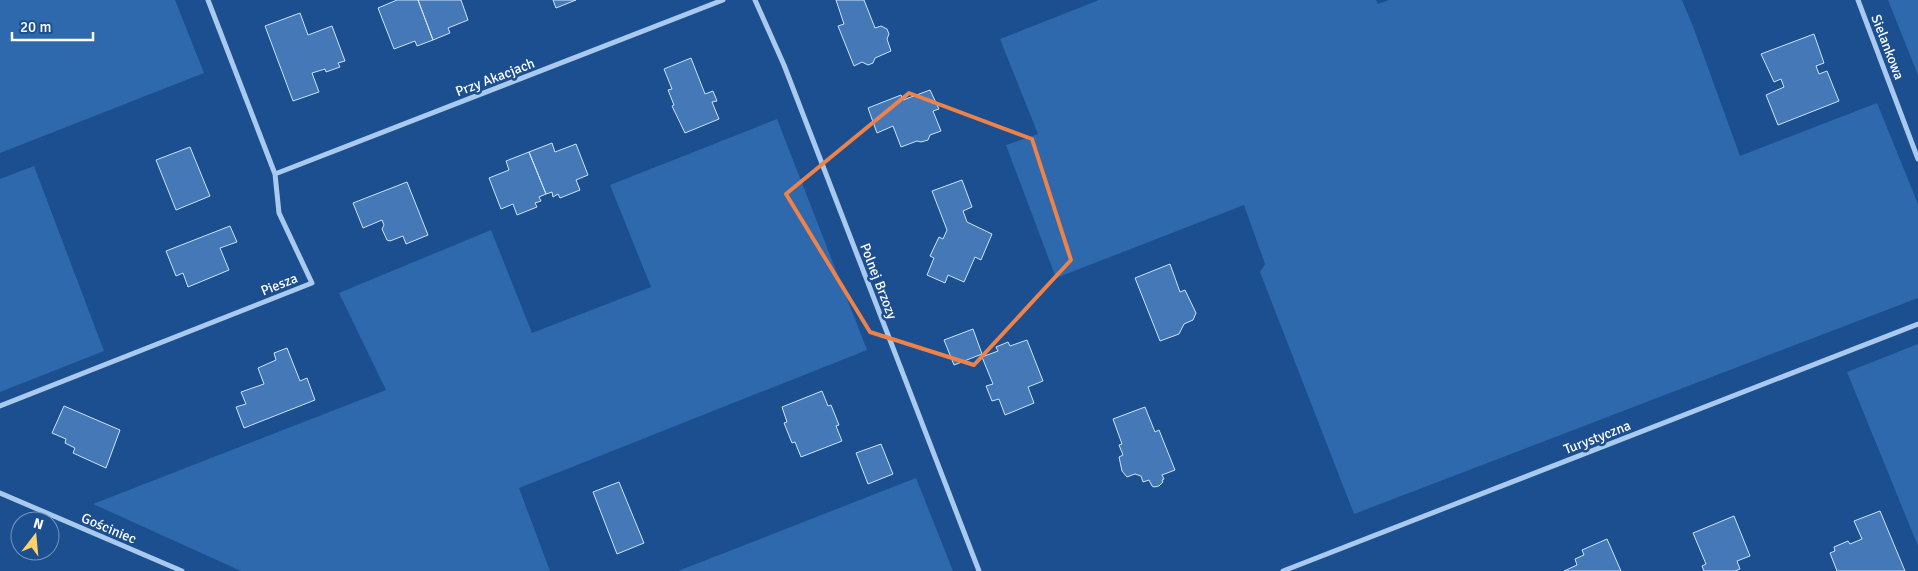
<svg xmlns="http://www.w3.org/2000/svg" width="1918" height="571" font-family="Signika,sans-serif">
  <rect width="100%" height="100%" fill="#1b4f8f"/>
  <!-- green -->
  <path fill="#2e69ad" d="M 0,0 L 175,0 L 204,73 L 0,153 Z
    M 1099,0 L 1376,0 L 1378,4 L 1389,0 L 1682,0 L 1694,29 L 1740,156 L 1877,103 L 1918,204 L 1918,298 L 1354,514 L 1260,272 L 1265,264 L 1244,205 L 1056,278 L 1006,145 L 1038,134 L 1000,39 Z
    M 1888,0 L 1918,0 L 1918,75 Z
    M 777,119 L 867,350 L 519,488 L 550,571 L 241,571 L 93,504 L 386,390 L 339,293 L 491,230 L 532,333 L 651,287 L 610,185 Z
    M 34,166 L 104,351 L 0,392 L 0,179 Z
    M 1918,344 L 1918,546 L 1847,372 Z
    M 916,478 L 953,571 L 678,571 Z"/>
  <!-- building -->
  <path fill="#4478b7" stroke="#cfe3fa" d="M 397,0 L 418,0 L 433,40 L 417,46 L 415,41 L 394,49 L 378,8 Z
    M 418,0 L 461,0 L 468,20 L 448,28 L 450,33 L 433,40 Z
    M 553,0 L 576,0 L 556,8 Z
    M 836,0 L 864,0 L 875,28 L 881,26 L 887,29 L 889,34 L 887,39 L 891,51 L 875,58 L 873,63 L 868,65 L 862,62 L 854,66 L 838,26 L 844,24 Z
    M 300,13 L 308,35 L 332,26 L 345,61 L 338,63 L 340,67 L 326,72 L 325,69 L 312,73 L 319,92 L 293,101 L 265,26 Z
    M 1814,34 L 1824,63 L 1816,66 L 1819,74 L 1827,71 L 1839,101 L 1778,125 L 1766,95 L 1784,87 L 1781,79 L 1774,82 L 1761,54 Z
    M 691,58 L 705,94 L 713,91 L 717,101 L 712,102 L 719,119 L 685,133 L 672,106 L 674,105 L 668,90 L 672,89 L 664,69 Z
    M 930,90 L 939,109 L 933,111 L 941,131 L 930,135 L 928,140 L 921,142 L 917,141 L 901,147 L 893,126 L 877,133 L 868,108 L 901,95 L 903,100 Z
    M 552,143 L 555,152 L 576,144 L 588,175 L 576,180 L 580,190 L 560,198 L 558,194 L 553,197 L 552,192 L 546,194 L 529,152 Z
    M 190,147 L 210,196 L 176,210 L 156,160 Z
    M 529,152 L 546,194 L 539,197 L 541,201 L 535,203 L 537,207 L 517,215 L 513,204 L 501,209 L 489,178 L 509,170 L 506,161 Z
    M 962,180 L 972,207 L 963,211 L 967,222 L 992,234 L 981,260 L 975,257 L 964,282 L 948,275 L 945,283 L 927,275 L 934,258 L 930,256 L 939,237 L 943,239 L 947,230 L 932,191 Z
    M 407,182 L 428,235 L 406,244 L 403,236 L 390,241 L 387,240 L 382,229 L 384,225 L 382,220 L 363,228 L 353,203 Z
    M 230,226 L 237,242 L 220,248 L 229,270 L 188,287 L 183,273 L 176,276 L 166,251 Z
    M 1170,264 L 1180,292 L 1185,290 L 1196,313 L 1193,320 L 1184,324 L 1179,334 L 1160,341 L 1135,278 Z
    M 973,329 L 982,354 L 954,365 L 944,340 Z
    M 1027,340 L 1043,381 L 1028,387 L 1034,403 L 1005,415 L 999,399 L 992,401 L 986,386 L 993,384 L 982,357 L 998,351 L 996,347 L 1008,342 L 1010,346 Z
    M 287,348 L 300,381 L 307,378 L 315,400 L 244,428 L 236,407 L 246,404 L 241,392 L 264,384 L 258,368 L 276,360 L 274,353 Z
    M 822,391 L 828,406 L 831,405 L 839,425 L 836,426 L 842,441 L 801,457 L 795,442 L 792,443 L 784,423 L 787,422 L 782,407 Z
    M 64,406 L 120,430 L 106,468 L 73,453 L 75,448 L 65,443 L 66,439 L 52,433 Z
    M 1145,407 L 1155,432 L 1159,430 L 1175,470 L 1162,475 L 1164,479 L 1162,480 L 1163,482 L 1159,486 L 1154,487 L 1152,486 L 1149,480 L 1143,482 L 1141,476 L 1135,474 L 1127,477 L 1122,471 L 1119,457 L 1123,455 L 1119,445 L 1122,444 L 1113,419 Z
    M 881,444 L 893,474 L 868,484 L 856,453 Z
    M 619,482 L 644,543 L 617,554 L 593,492 Z
    M 1880,511 L 1905,571 L 1837,571 L 1830,553 L 1835,551 L 1834,547 L 1848,541 L 1850,544 L 1862,539 L 1854,521 Z
    M 1734,516 L 1750,556 L 1737,561 L 1740,569 L 1735,571 L 1704,571 L 1702,566 L 1706,564 L 1693,533 Z
    M 1607,539 L 1621,571 L 1564,571 L 1577,565 L 1575,559 L 1584,555 L 1582,550 Z"/>
  <g fill="none" stroke-linecap="round" stroke-linejoin="round">
    <!-- street -->
    <path stroke="#a9c9ee" stroke-width="5" d="M 755,0 L 784,65 L 979,571
      M 1858,0 L 1918,159
      M 275,174 L 723,0
      M 0,406 L 312,283 L 279,213 L 275,174 L 208,0
      M 0,493 L 182,571
      M 1283,571 L 1918,324"/>
  </g>
  <!-- marked area -->
  <path fill="none" stroke="#ee8249" stroke-width="4" stroke-linejoin="round" d="M 909,93 L 1032,139 L 1071,260 L 974,365 L 870,332 L 786,194 Z"/>
  <g text-anchor="middle" stroke-width="5" stroke-linejoin="round" paint-order="stroke">
    <!-- street labels -->
    <g font-size="14" fill="#fff" stroke="#1b4f8f">
      <text transform="translate(1888 47) rotate(69)" y="5">Sielankowa</text>
      <text transform="translate(495 77) rotate(-21)" y="5">Przy Akacjach</text>
      <text transform="translate(879 281) rotate(69)" y="5">Polnej Brzozy</text>
      <text transform="translate(279 284) rotate(-22)" y="5">Piesza</text>
      <text transform="translate(1597 437) rotate(-21)" y="5">Turystyczna</text>
      <text transform="translate(109 528) rotate(23)" y="5">Gościniec</text>
    </g>
  </g>
  <!-- north arrow -->
  <g transform="translate(35 536) rotate(16)"><circle r="24" fill="#1b4f8f" stroke="#7695bc"/>
  <path d="M0-4L9 19L0 12L-9 19Z" fill="#ffd166"/>
  <text y="-8" font-size="14" font-weight="bold" text-anchor="middle" fill="#ffffff">N</text>
  </g>
  <!-- scale -->
  <path d="M12 32v8h81v-8" fill="none" stroke="#ffffff" stroke-width="2.5"/>
  <text x="20" y="32" font-size="15" fill="#ffffff" stroke="#1b4f8f" stroke-width="4" paint-order="stroke">20 m</text>
</svg>
